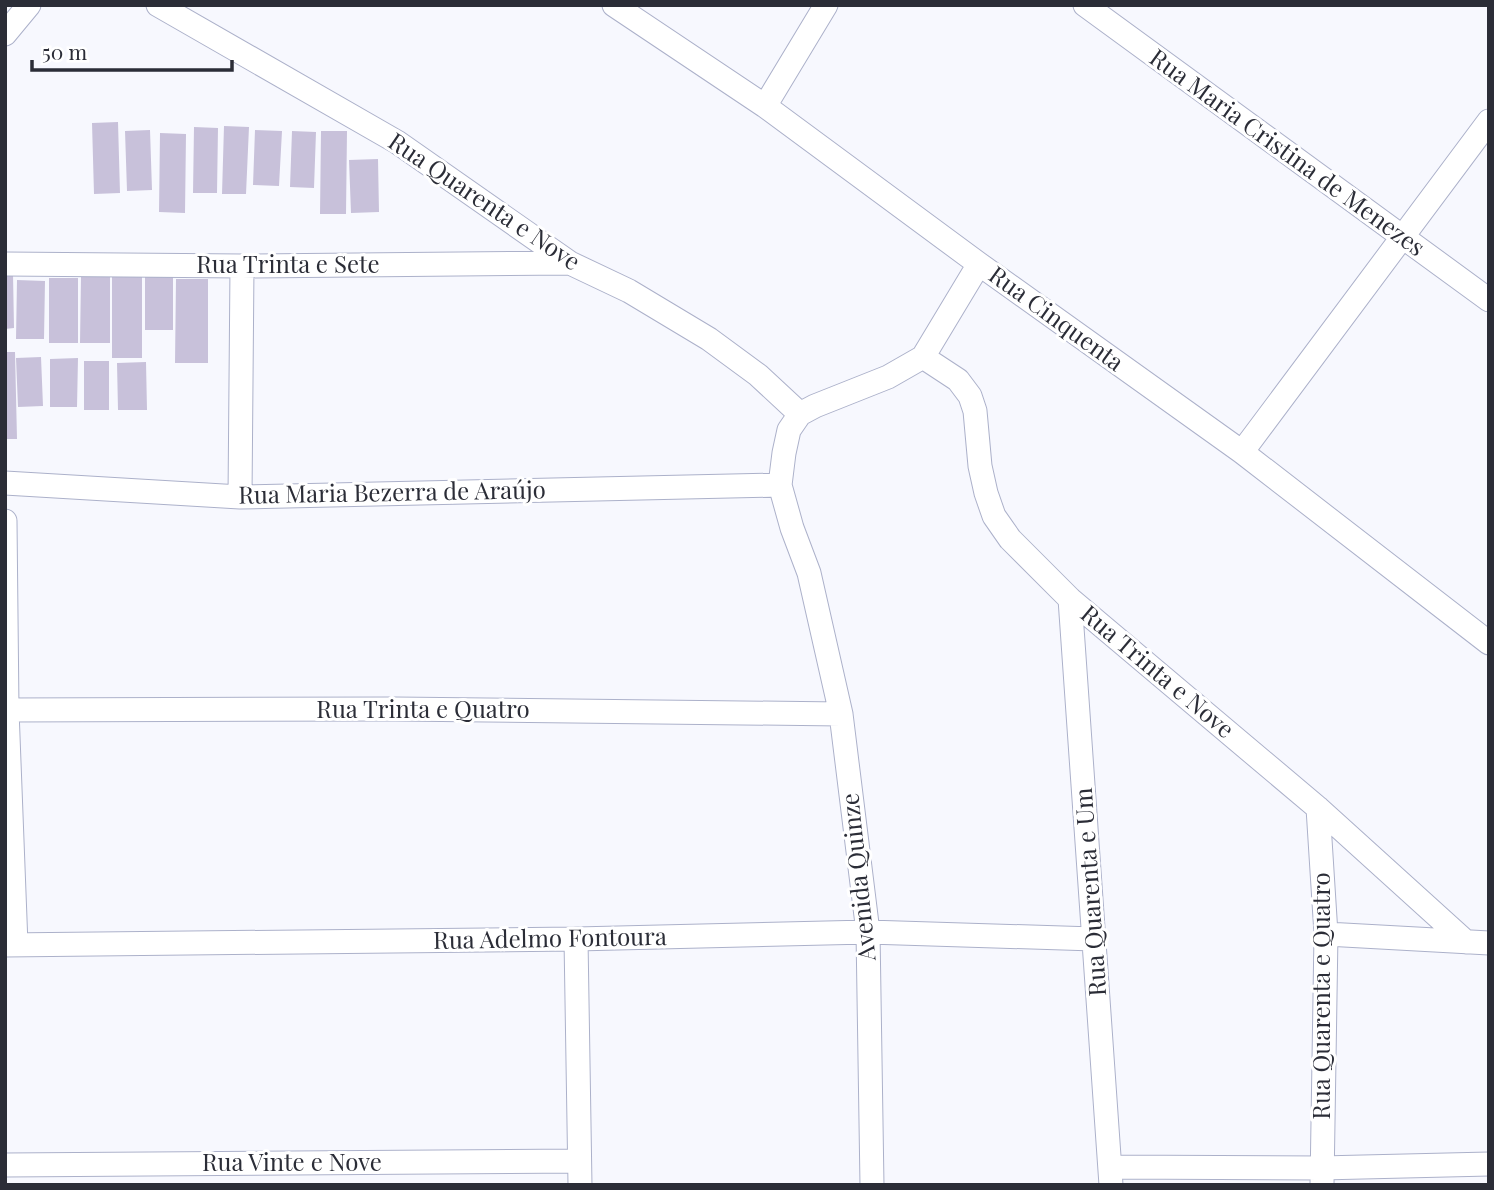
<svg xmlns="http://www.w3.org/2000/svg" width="1494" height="1190" font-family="'Playfair Display',serif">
  <rect width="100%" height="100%" fill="#f7f8fe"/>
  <!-- building -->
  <path fill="#c8c1da" d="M 118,122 L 120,193 L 94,194 L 92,123 Z
    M 224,126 L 249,127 L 246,194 L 222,194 Z
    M 194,127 L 218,128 L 217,193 L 193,193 Z
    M 150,130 L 152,190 L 127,191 L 125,131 Z
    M 255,130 L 282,131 L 279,186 L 253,185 Z
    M 292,131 L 316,132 L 314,188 L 290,187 Z
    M 321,131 L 347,131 L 346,214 L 320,214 Z
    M 160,133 L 186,134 L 185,213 L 159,212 Z
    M 378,159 L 379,212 L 351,213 L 349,160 Z
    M 112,268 L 142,268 L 142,358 L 112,358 Z
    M 173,273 L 173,330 L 145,330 L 145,274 Z
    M 5,274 L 13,274 L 14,328 L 5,329 Z
    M 81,277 L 110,277 L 110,343 L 80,343 Z
    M 49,278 L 78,278 L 78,343 L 49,343 Z
    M 176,279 L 208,279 L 208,363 L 175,363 Z
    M 17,280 L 45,281 L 44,339 L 16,339 Z
    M 5,352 L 15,352 L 17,439 L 5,439 Z
    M 41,357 L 43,406 L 18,407 L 16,358 Z
    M 78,358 L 77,407 L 50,407 L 50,359 Z
    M 84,361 L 109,361 L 109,410 L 84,410 Z
    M 146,362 L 147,410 L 118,410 L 117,363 Z"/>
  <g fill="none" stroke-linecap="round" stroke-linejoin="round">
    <!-- minor casing -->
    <g stroke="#acb1ca" stroke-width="25">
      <path id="minor" d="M 158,5 L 397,142 L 570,263 L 629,291 L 709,339 L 758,375 L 800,414
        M 614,5 L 765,106 L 979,264 L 1242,452 L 1489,643
        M 1085,5 L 1489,300
        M 5,34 L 29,5
        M 765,106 L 826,5
        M 5,264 L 242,266 L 570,263
        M 923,357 L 958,380 L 970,396 L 975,411 L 980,466 L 986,493 L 994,516 L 1010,539 L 1070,599 L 1318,808 L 1466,942
        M 1242,452 L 1489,121
        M 5,483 L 240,497 L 780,485
        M 240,497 L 242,266
        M 5,521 L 7,710 L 16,945
        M 1070,599 L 1111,1185
        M 5,710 L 395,709 L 841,714
        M 1318,808 L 1326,934 L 1322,1185
        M 1326,934 L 1489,943
        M 576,939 L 580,1185
        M 5,945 L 576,939 L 868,932 L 1094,939
        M 5,1165 L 579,1161
        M 1110,1167 L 1321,1168 L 1489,1164
        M 872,1185 L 868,932 L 841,714 L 809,573 L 792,528 L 780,485 L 784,453 L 789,430 L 800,414 L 815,406 L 888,377 L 923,357 L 979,264"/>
    </g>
    <!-- minor -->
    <use href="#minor" stroke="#fff" stroke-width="23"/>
  </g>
  <g text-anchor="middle" stroke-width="6" stroke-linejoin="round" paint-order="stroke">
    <!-- street labels -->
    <g font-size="24" fill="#2b2d37" stroke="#fff">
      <text transform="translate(1287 153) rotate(36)" y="8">Rua Maria Cristina de Menezes</text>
      <text transform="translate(484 202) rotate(34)" y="8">Rua Quarenta e Nove</text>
      <text x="288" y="273">Rua Trinta e Sete</text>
      <text transform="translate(1056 319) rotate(36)" y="8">Rua Cinquenta</text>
      <text transform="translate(392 493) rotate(-1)" y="8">Rua Maria Bezerra de Araújo</text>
      <text transform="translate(1157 672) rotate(40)" y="8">Rua Trinta e Nove</text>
      <text x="423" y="718">Rua Trinta e Quatro</text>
      <text transform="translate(859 877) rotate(-96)" y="8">Avenida Quinze</text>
      <text transform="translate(1091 892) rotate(-94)" y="8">Rua Quarenta e Um</text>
      <text transform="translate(550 939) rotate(-1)" y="8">Rua Adelmo Fontoura</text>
      <text transform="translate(1322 996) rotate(-90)" y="8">Rua Quarenta e Quatro</text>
      <text x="292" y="1171">Rua Vinte e Nove</text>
    </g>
  </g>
  <!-- border -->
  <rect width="1494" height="1190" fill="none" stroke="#2b2d37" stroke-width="14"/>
  <!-- scale -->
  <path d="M32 60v10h200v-10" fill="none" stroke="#2b2d37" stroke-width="3.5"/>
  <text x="42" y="60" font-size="21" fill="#2b2d37" stroke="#ffffff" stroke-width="5" paint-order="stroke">50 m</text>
</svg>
